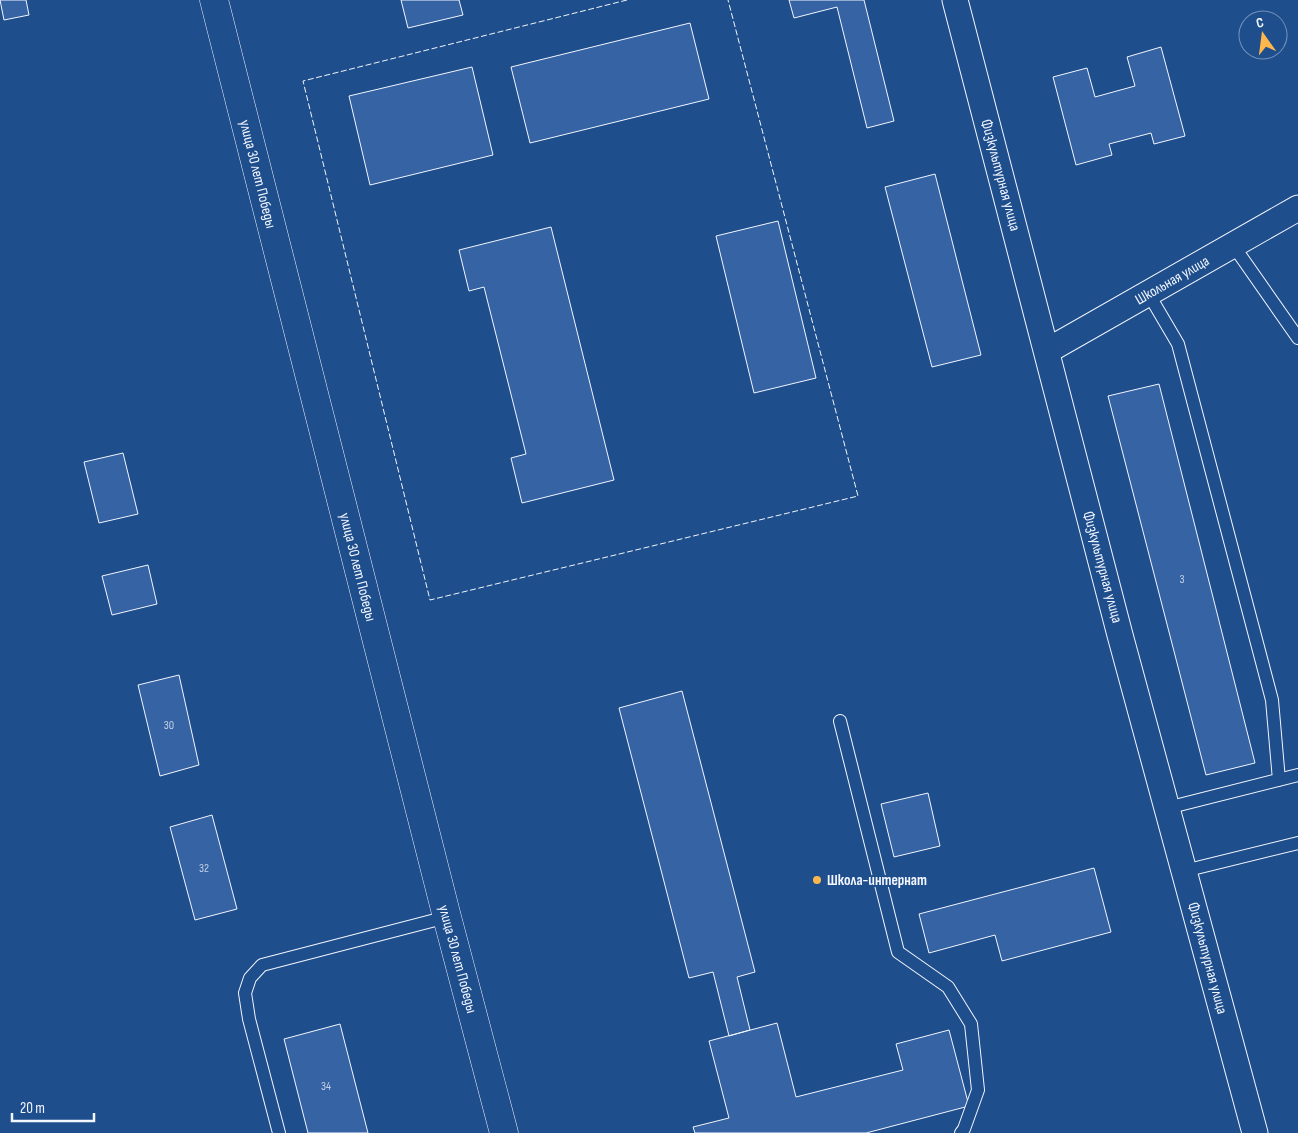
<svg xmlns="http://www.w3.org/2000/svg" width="1298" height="1133" font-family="'Sofia Sans Condensed',sans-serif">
  <rect width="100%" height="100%" fill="#1f4e8c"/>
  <!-- building -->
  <path fill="#3563a3" stroke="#f2f6ff" d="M 0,0 L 26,0 L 29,15 L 4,20 Z
    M 401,0 L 459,0 L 463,15 L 408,28 Z
    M 789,0 L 864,0 L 894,121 L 867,128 L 837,7 L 794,18 Z
    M 690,23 L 709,99 L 530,143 L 511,67 Z
    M 1161,47 L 1185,136 L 1154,144 L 1151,133 L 1109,144 L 1112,155 L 1076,165 L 1053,77 L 1087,68 L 1095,97 L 1135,86 L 1127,57 Z
    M 472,67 L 493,155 L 370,185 L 349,96 Z
    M 935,174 L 981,355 L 932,367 L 885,187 Z
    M 778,221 L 816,378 L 754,393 L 716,236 Z
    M 551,227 L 614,480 L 522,503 L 511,458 L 526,454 L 484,287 L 469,291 L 459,250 Z
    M 1159,384 L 1255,763 L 1206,775 L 1108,396 Z
    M 123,453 L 138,514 L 99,523 L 84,462 Z
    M 148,565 L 157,604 L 112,615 L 102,576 Z
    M 179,675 L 199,765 L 160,776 L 138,685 Z
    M 682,691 L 755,972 L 737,977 L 750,1030 L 729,1036 L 713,972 L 689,978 L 619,708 Z
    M 928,793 L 940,846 L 894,857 L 881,804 Z
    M 212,815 L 237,909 L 195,920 L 170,827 Z
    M 1094,868 L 1111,932 L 1002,961 L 995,935 L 929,953 L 919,914 Z
    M 777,1023 L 796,1097 L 903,1070 L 896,1044 L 949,1030 L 969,1106 L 866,1133 L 695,1133 L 693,1127 L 729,1118 L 709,1041 Z
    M 340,1024 L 368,1133 L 308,1133 L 284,1039 Z"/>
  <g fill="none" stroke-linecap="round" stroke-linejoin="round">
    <!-- lane casing -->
    <g stroke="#f2f6ff" stroke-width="14">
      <path id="lane" d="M 1233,245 L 1298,338
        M 1148,293 L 1178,344 L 1272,700 L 1279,780
        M 840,721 L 898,952 L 948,987 L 971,1024 L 978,1090 L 964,1129 L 961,1133
        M 1167,808 L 1298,775
        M 1184,871 L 1298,843
        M 279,1133 L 249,1019 L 245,993 L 250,978 L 262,965 L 447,917"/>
    </g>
    <!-- street casing -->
    <g stroke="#f2f6ff" stroke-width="27">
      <path id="street" d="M 955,0 L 1120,635 L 1255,1133
        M 1047,351 L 1298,208"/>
    </g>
    <!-- secondary casing -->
    <g stroke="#f2f6ff" stroke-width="29">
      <path id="secondary" d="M 214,0 L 447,917 L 504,1133"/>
    </g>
    <!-- lane -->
    <use href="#lane" stroke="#1f4e8c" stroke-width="12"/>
    <!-- street -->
    <use href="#street" stroke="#1f4e8c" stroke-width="25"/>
    <!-- secondary -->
    <use href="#secondary" stroke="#1f4e8c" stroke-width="28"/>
    <!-- fence -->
    <path stroke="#f2f6ff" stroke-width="1" stroke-dasharray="6 2.5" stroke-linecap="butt" d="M 627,0 L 303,81 L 430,600 L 858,496 L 728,0"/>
  </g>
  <!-- markers -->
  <circle fill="#ffb74d" stroke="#1f4e8c" stroke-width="2" cx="817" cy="880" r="5"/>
  <g text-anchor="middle" stroke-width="4" stroke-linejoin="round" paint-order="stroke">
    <!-- number labels -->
    <g font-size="12" fill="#c3d1e8">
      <text x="1182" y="583">3</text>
      <text x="169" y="729">30</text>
      <text x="204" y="872">32</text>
      <text x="326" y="1090">34</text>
    </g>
    <!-- street labels -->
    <g font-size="15" fill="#f2f6ff" stroke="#1f4e8c">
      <text transform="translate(258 174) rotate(76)" y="5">улица 30 лет Победы</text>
      <text transform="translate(1001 175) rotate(75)" y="5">Физкультурная улица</text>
      <text transform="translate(1172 280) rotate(-30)" y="5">Школьная улица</text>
      <text transform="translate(358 567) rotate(76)" y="5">улица 30 лет Победы</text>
      <text transform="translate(1103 567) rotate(75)" y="5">Физкультурная улица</text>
      <text transform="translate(1208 958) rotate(75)" y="5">Физкультурная улица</text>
      <text transform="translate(458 959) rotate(75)" y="5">улица 30 лет Победы</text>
    </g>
    <!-- poi labels -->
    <g font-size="15" font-weight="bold" fill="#f2f6ff" stroke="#1f4e8c" text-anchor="start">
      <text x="827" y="885">Школа-интернат</text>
    </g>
  </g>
  <!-- north arrow -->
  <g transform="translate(1263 35) rotate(346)"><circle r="24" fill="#1f4e8c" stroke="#7391ba"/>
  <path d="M0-4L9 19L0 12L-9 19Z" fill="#ffb74d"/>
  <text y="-8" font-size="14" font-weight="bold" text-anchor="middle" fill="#f2f6ff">С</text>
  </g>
  <!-- scale -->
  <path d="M12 1113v8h82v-8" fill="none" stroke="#f2f6ff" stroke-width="2.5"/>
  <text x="20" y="1113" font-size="15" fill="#f2f6ff" stroke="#1f4e8c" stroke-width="4" paint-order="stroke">20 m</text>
</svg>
